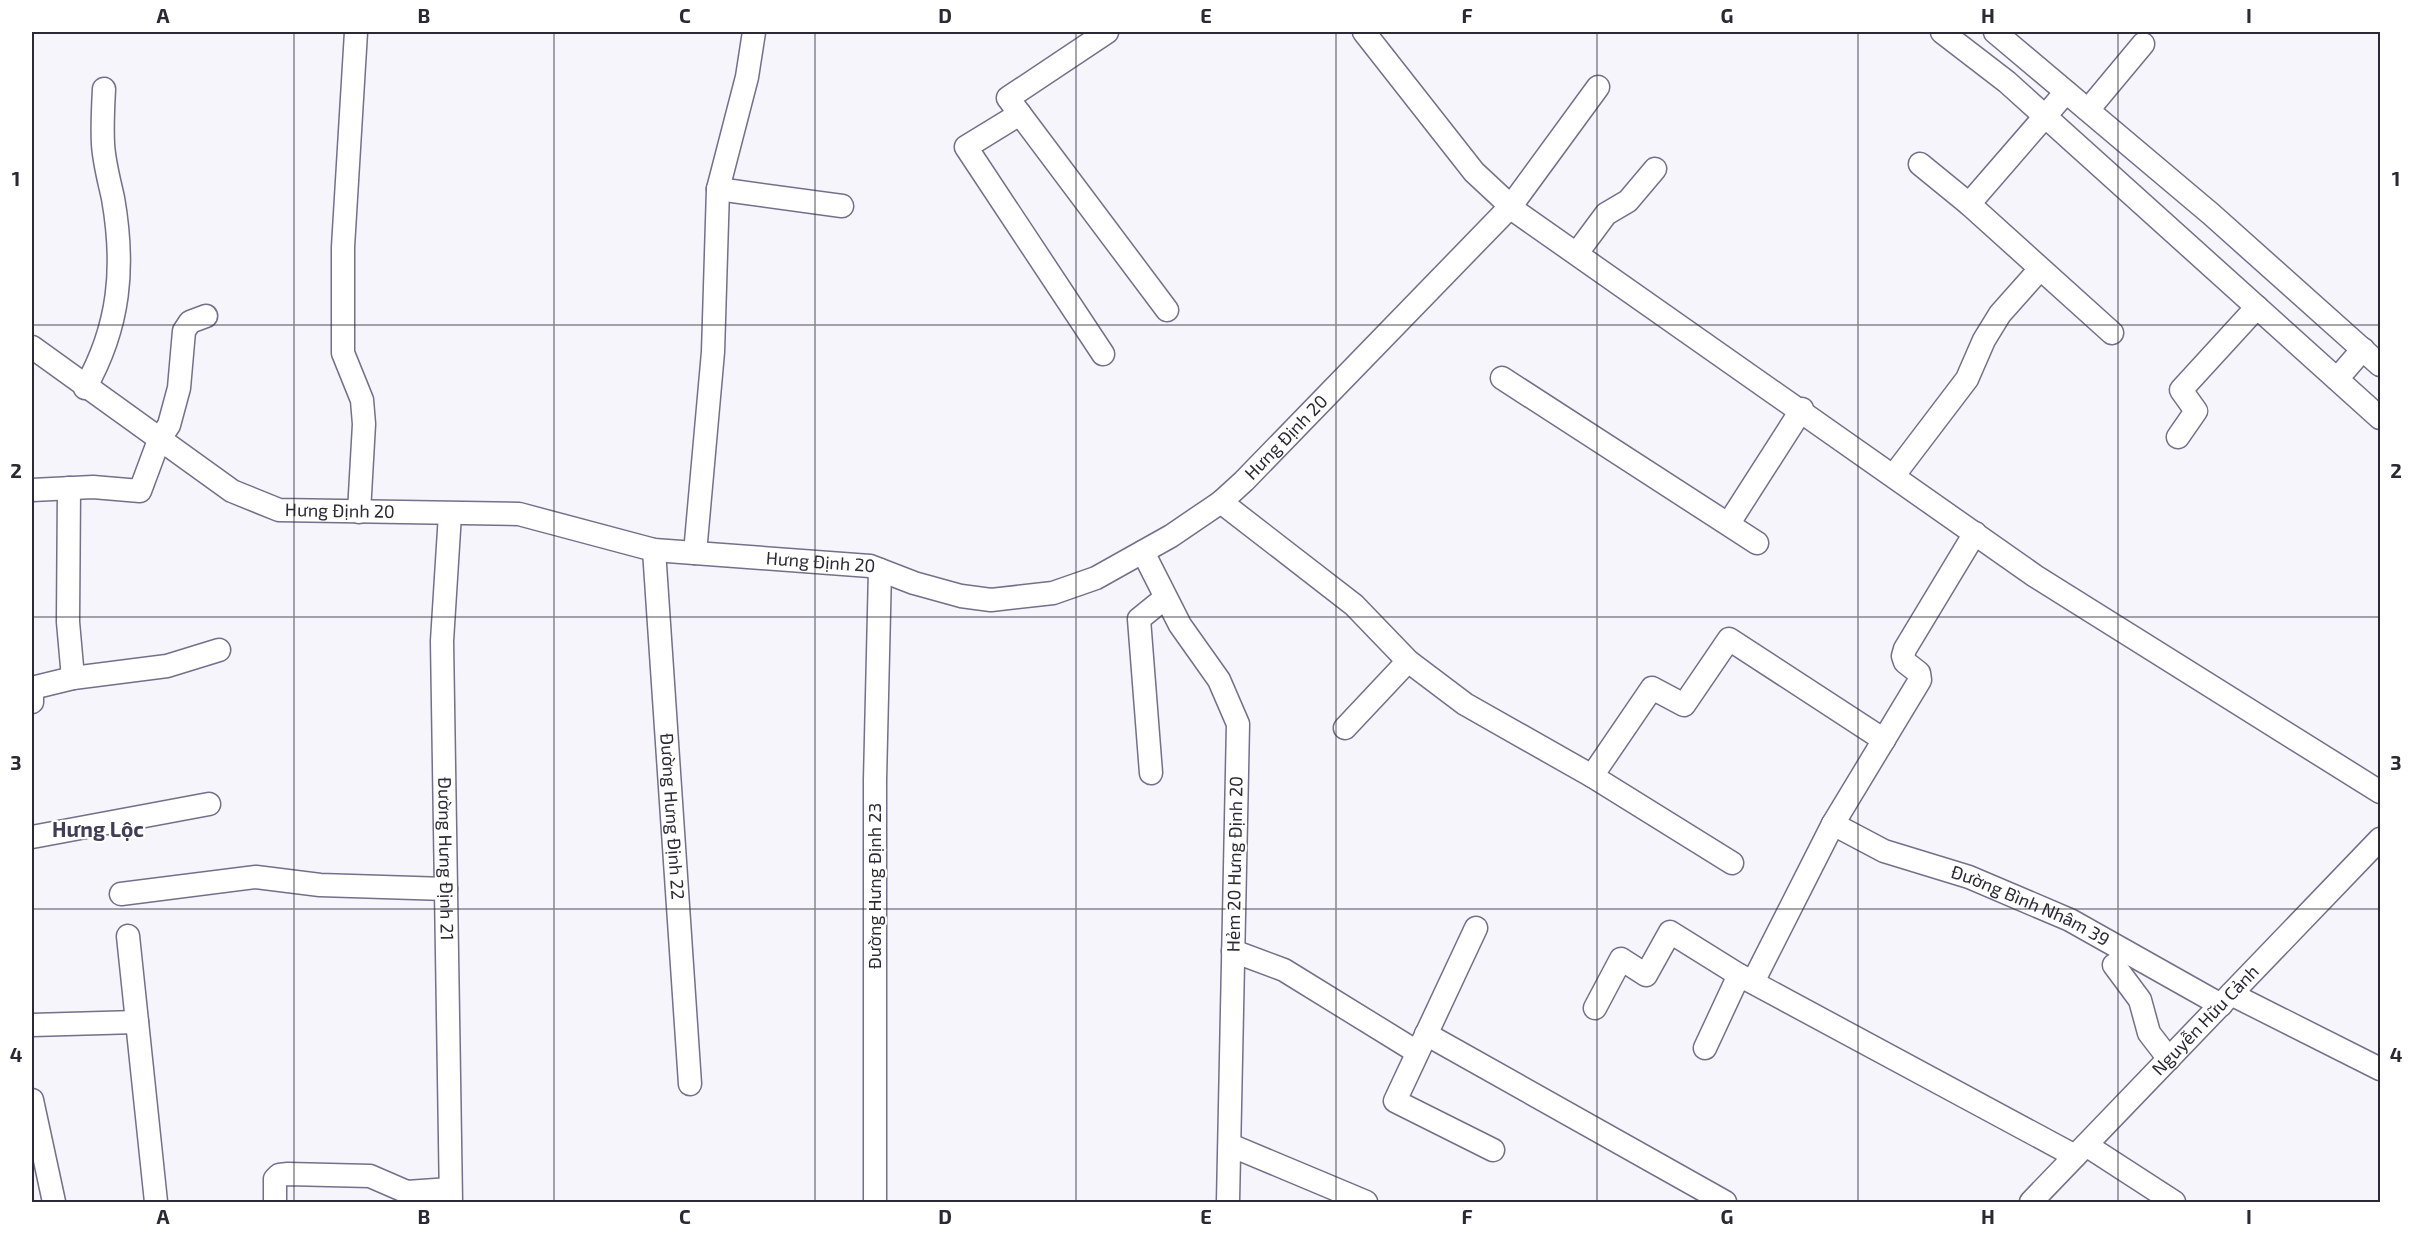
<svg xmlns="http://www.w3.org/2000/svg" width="2412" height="1234" font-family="'Exo 2',sans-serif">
  <rect width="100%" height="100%" fill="#f5f5fb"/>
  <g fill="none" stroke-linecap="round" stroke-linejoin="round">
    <!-- minor casing -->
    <g stroke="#72708a" stroke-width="25">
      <g id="minor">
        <path d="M 356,32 L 343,247 L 343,353 L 362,400 L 364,424 L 359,512"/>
        <path d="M 1107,32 L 1008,98 L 1167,310"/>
        <path d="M 1364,32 L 1474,172 L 1518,213 L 2035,576 L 2380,792"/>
        <path d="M 1942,32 L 2007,82 L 2380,418"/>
        <path d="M 1995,32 L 2211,214 L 2380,365"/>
        <path d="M 2088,110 L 2143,44"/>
        <path d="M 1020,114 L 966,147 L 1103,354"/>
        <path d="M 1920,164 L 1969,204 L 2112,333"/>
        <path d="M 718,189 L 842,206"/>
        <path d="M 1969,204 L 2066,92"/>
        <path d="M 1577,253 L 1606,214 L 1628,201 L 1655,169"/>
        <path id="s1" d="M 32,347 L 232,491 L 279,510 L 519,514 L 654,550 L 870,566 L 914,583 L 961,596 L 991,600 L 1053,593 L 1096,578 L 1171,536 L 1221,502 L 1244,481 L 1511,206 L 1598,87"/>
        <path d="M 1502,378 L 1757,543"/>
        <path d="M 2337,379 L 2363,349"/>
        <path d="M 85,388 C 120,326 125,267 113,198 C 109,180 104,162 103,144 C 102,125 103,107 104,89"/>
        <path d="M 2178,437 L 2196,411 L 2181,390 L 2257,307"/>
        <path d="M 1894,475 L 1967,379 L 1984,340 L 2000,314 L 2040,269"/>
        <path d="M 69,488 L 68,622 L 73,678"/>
        <path d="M 32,490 L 93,487 L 140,491 L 159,440 L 169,425 L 179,388 L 184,331 L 190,322 L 206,316"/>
        <path d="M 1221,502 L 1354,605 L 1408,661 L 1465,704 L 1592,776 L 1732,863"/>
        <path id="s2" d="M 450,514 L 442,641 L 451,1202"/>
        <path d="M 1729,523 L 1802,409"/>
        <path id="s3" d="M 654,550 L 690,1084"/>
        <path d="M 1143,552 L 1180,625 L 1219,680 L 1238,724 L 1228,1202"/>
        <path d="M 695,553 L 713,352 L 718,189 L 747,77 L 754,32"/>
        <path d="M 32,702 L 32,688 L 73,678 L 167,666 L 219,650"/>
        <path d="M 1345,728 L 1408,661"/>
        <path d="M 1151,773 L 1139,619 L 1165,598"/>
        <path d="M 1592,776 L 1652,688 L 1684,705 L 1729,639 L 1884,740"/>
        <path id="s4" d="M 1833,824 L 1884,851 L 1969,877 L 2070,920 L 2221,1005"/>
        <path d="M 32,837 L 209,804"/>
        <path d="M 121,894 L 256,877 L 320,885 L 446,889"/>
        <path d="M 1476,928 L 1395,1101 L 1493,1150"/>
        <path d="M 128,936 L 156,1202"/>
        <path d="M 1233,951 L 1284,970 L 1417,1052"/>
        <path d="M 2114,965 L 2140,1000 L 2149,1033 L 2169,1059"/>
        <path d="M 1753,982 L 1833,824 L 1920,680 L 1919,673 L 1905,662 L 1903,656 L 1905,649 L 1975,533"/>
        <path d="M 2231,994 L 2380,1069"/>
        <path d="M 1595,1008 L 1621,959 L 1646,975 L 1670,932 L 1739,975 L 2075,1156"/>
        <path d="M 32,1025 L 137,1022"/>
        <path d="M 1426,1034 L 1725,1202"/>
        <path d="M 1705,1048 L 1739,975"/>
        <path d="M 32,1100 L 54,1202"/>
        <path d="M 1230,1145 L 1366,1202"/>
        <path d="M 2086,1145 L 2174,1202"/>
        <path d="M 275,1202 L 275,1179 L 279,1175 L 288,1174 L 370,1176 L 407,1192 L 450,1189"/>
        <path d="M 875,1202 L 875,780 L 880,570"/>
        <path id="s5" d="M 2031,1202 L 2380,839"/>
      </g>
    </g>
    <!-- minor -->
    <use href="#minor" stroke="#fff" stroke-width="22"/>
  </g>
  <!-- grid -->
  <path fill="none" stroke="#2a2934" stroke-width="1.5" stroke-opacity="0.55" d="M 294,32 L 294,1202M 554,32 L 554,1202M 815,32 L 815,1202M 1076,32 L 1076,1202M 1336,32 L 1336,1202M 1597,32 L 1597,1202M 1858,32 L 1858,1202M 2118,32 L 2118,1202M 32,325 L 2380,325M 32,617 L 2380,617M 32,909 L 2380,909"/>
  <g text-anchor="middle" stroke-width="4.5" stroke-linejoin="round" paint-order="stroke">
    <!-- street labels -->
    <g font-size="18" fill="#2a2934" stroke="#fff">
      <text dy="6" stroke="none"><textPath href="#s1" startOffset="1366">Hưng Định 20</textPath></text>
      <text dy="6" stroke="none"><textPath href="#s1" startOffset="358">Hưng Định 20</textPath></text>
      <text dy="6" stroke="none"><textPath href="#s1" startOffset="844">Hưng Định 20</textPath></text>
      <text dy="6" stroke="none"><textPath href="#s3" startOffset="267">Đường Hưng Định 22</textPath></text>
      <text dy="6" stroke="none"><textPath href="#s2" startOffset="345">Đường Hưng Định 21</textPath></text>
      <text transform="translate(1235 864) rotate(-89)" y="6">Hẻm 20 Hưng Định 20</text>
      <text transform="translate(875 886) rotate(-90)" y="6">Đường Hưng Định 23</text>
      <text dy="6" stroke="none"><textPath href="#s4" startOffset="214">Đường Bình Nhâm 39</textPath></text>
      <text dy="6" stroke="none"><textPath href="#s5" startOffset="252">Nguyễn Hữu Cảnh</textPath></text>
    </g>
    <!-- quarter labels -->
    <g font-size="21" font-weight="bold" fill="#403e56" stroke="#fff">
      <text x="98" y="837">Hưng Lộc</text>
    </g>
  </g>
  <!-- border -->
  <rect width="2412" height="1234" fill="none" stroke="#ffffff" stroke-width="66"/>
  <rect x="33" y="33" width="2346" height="1168" fill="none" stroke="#2a2934" stroke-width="2"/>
  <g font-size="20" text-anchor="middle" font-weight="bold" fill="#2a2934">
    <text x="163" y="23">A</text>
    <text x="424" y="23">B</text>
    <text x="685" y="23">C</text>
    <text x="945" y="23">D</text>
    <text x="1206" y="23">E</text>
    <text x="1467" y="23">F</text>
    <text x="1727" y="23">G</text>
    <text x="1988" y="23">H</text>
    <text x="2249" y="23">I</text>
    <text x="16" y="186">1</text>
    <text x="2396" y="186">1</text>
    <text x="16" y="478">2</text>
    <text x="2396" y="478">2</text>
    <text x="16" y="770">3</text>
    <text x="2396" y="770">3</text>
    <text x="16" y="1062">4</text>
    <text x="2396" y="1062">4</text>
    <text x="163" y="1224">A</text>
    <text x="424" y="1224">B</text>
    <text x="685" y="1224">C</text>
    <text x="945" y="1224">D</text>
    <text x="1206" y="1224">E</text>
    <text x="1467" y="1224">F</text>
    <text x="1727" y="1224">G</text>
    <text x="1988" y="1224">H</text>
    <text x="2249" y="1224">I</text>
  </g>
</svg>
